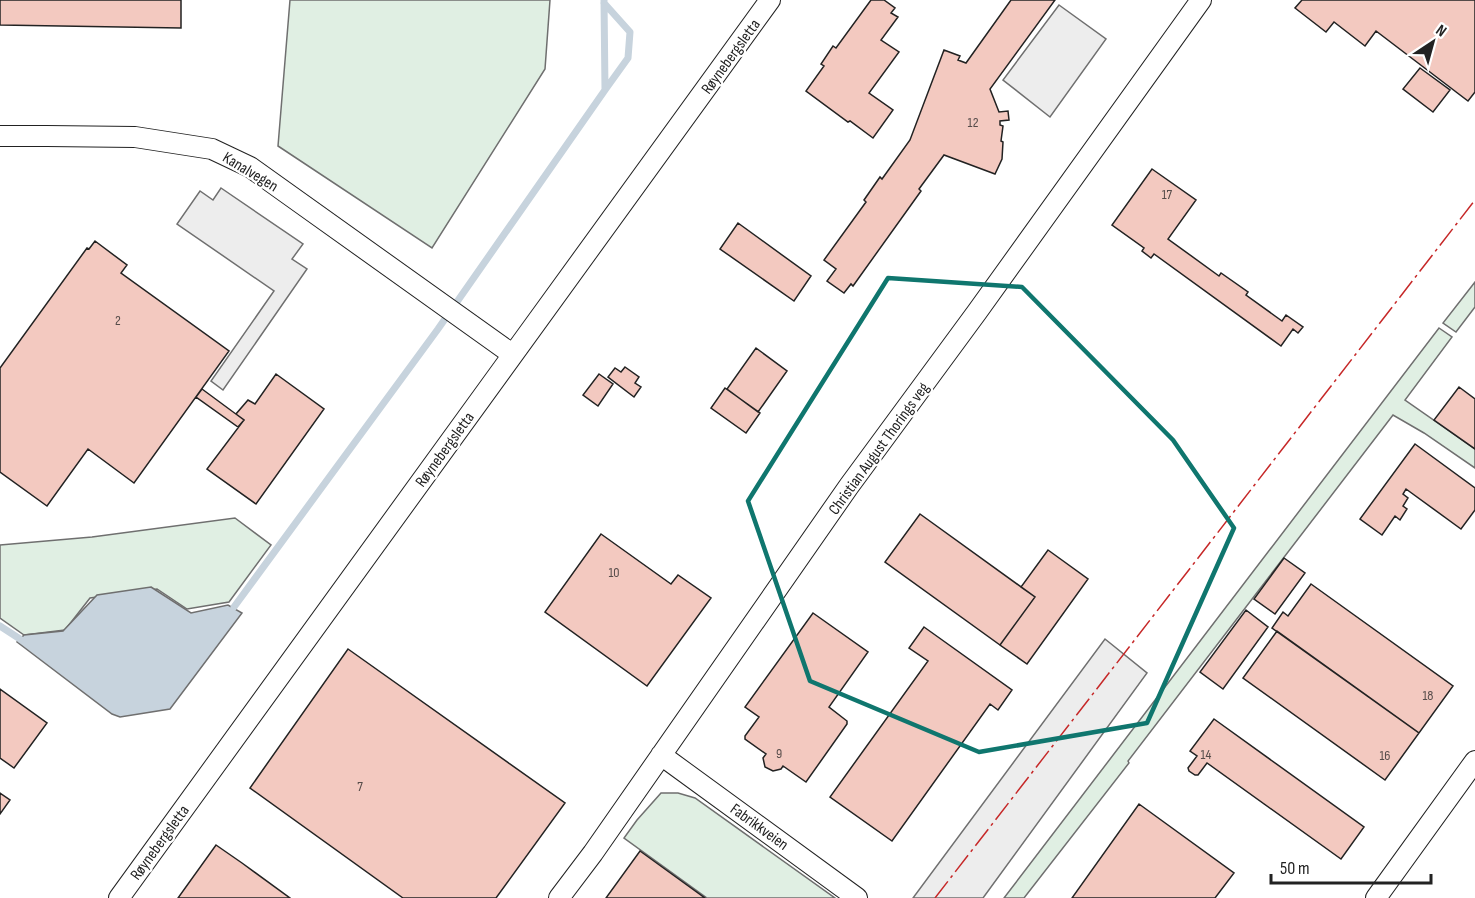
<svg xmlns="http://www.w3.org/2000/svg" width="1475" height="898" font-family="'Sofia Sans Condensed',sans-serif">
  <rect width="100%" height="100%" fill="#fff"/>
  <!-- green -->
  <path fill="#e0efe3" stroke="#6f6f6f" stroke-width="1.5" d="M 290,0 L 550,0 L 545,69 L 432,248 L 278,146 Z
    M 1475,282 L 1475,307 L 1456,332 L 1443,323 Z
    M 1439,328 L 1452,337 L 1405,400 L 1475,449 L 1475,468 L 1424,433 L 1393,415 L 1128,761 L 1129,763 L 1024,898 L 1004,898 Z
    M 235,518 L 271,545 L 229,602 L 187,609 L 157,589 L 90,598 L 65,630 L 24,635 L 0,618 L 0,545 L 92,537 Z
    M 661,793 L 678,793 L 695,798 L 835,898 L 707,898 L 624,838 L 637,820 Z"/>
  <!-- parking -->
  <path fill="#ededed" stroke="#6f6f6f" stroke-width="1.5" d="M 1059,5 L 1106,39 L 1050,117 L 1003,80 Z
    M 221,188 L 303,244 L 292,259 L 307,269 L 223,390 L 211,381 L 274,291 L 177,224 L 200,191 L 213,200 Z
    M 1105,639 L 1147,673 L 983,898 L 913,898 Z"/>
  <!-- water -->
  <path fill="#c7d3dd" stroke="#6f6f6f" stroke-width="1.5" d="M 151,587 L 191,613 L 228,605 L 242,613 L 170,709 L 120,717 L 112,714 L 17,642 L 24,635 L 63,631 L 97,595 Z"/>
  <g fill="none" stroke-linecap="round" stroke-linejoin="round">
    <!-- stream -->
    <path stroke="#c7d3dd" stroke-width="7" d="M 604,3 L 630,32 L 628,58 L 605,90
      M 234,607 L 438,329 L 605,90 L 604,0
      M 0,626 L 20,639"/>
  </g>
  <!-- building -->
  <path fill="#f3c9c0" stroke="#222" stroke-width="1.5" d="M 0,0 L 181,0 L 181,28 L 0,25 Z
    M 871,0 L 884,0 L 895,8 L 891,13 L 898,17 L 881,40 L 899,52 L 869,93 L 893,110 L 873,138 L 850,121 L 848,122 L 806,91 L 824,66 L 821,64 L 833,46 L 836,48 Z
    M 1011,0 L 1055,0 L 990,89 L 999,112 L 1008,111 L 1009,120 L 1000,121 L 1000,125 L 1003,126 L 1001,141 L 1003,142 L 1002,159 L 995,174 L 944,155 L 919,189 L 921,191 L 853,286 L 851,284 L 844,293 L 827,281 L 836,269 L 824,260 L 866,202 L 864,200 L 880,177 L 882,179 L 910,140 L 944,50 L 960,56 L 958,60 L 966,63 Z
    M 1302,0 L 1475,0 L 1475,92 L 1468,101 L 1376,31 L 1365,46 L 1334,22 L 1326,32 L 1295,8 Z
    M 1420,68 L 1450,90 L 1433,112 L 1403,89 Z
    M 1152,169 L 1196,200 L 1168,239 L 1219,276 L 1221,273 L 1248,292 L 1246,295 L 1282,321 L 1286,315 L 1303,327 L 1298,333 L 1293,329 L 1281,346 L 1154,254 L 1151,258 L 1142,251 L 1144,248 L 1112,225 Z
    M 738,223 L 811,276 L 794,301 L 720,249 Z
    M 95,241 L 127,265 L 121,273 L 229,351 L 134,483 L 88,449 L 47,506 L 0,472 L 0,368 L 87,248 L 89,249 Z
    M 756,348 L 787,371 L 758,412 L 727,389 Z
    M 625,367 L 639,377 L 635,383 L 641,387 L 634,397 L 608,377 L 615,368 L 621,372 Z
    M 276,374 L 324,409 L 256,504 L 207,469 L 244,420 L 236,414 L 248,400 L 255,404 Z
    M 599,374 L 613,384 L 598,406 L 583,395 Z
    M 1459,387 L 1475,399 L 1475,449 L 1434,420 Z
    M 725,388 L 760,413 L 746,433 L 711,408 Z
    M 202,389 L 244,420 L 238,427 L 196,397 Z
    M 1415,444 L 1475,488 L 1475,510 L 1461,529 L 1406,489 L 1403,494 L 1408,498 L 1403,506 L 1407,509 L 1400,520 L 1395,516 L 1382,535 L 1360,519 Z
    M 920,514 L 1035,597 L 1000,645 L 885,562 Z
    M 601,534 L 671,584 L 678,575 L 711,598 L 647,686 L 545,612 Z
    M 1048,550 L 1088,579 L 1027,664 L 1000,645 L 1035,597 L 1021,587 Z
    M 1284,558 L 1305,573 L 1275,614 L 1254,599 Z
    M 1311,584 L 1453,686 L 1419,733 L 1272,628 L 1283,612 L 1288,616 Z
    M 1246,610 L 1268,627 L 1223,689 L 1200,672 Z
    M 813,613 L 868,652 L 829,707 L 847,721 L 847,724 L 806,782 L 783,766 L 781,769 L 773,771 L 765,767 L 763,758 L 766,754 L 745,739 L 745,736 L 759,717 L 745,707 Z
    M 924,627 L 1012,690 L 998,710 L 990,704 L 892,841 L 830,797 L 928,661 L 909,648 Z
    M 1277,631 L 1419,733 L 1385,780 L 1243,678 Z
    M 348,649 L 565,803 L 496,898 L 403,898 L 250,788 Z
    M 0,689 L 47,723 L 14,768 L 0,758 Z
    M 1214,719 L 1364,827 L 1341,859 L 1207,763 L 1198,775 L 1195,775 L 1189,771 L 1188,768 L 1197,756 L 1190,751 Z
    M 0,793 L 10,800 L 0,814 Z
    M 1139,804 L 1234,873 L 1215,898 L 1072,898 Z
    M 216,845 L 242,863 L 290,898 L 178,898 Z
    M 640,851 L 705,898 L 606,898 Z"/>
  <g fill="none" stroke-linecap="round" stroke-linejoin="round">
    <!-- minor casing -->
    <g stroke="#222" stroke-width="22">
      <path id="minor" d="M 0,136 L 47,136 L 135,137 L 212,149 L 250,167 L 512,354
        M 661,755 L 857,898
        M 119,898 L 770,0
        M 559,898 L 593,853 L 849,486 L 977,312 L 1201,0
        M 1376,898 L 1475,761"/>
    </g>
    <!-- minor -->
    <use href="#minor" stroke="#fff" stroke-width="20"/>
    <!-- power -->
    <path stroke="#c62828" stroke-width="1.5" stroke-dasharray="21 4.5 3 4.5" stroke-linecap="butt" d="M 935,898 L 1475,200"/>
  </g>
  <!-- marked area -->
  <path fill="none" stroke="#0f766e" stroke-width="4.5" stroke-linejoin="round" d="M 888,278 L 1022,287 L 1173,440 L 1234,528 L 1147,723 L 979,752 L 810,681 L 748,501 Z"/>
  <g text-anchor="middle" stroke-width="4.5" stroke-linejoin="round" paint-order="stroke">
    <!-- number labels -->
    <g font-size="14" fill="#564c4a">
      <text x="973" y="127">12</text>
      <text x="1167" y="199">17</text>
      <text x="118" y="325">2</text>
      <text x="614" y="577">10</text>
      <text x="1428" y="700">18</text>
      <text x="779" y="758">9</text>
      <text x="1206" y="759">14</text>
      <text x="1385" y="760">16</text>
      <text x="360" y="791">7</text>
    </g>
    <!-- street labels -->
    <g font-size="16" fill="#222" stroke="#fff">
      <text transform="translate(730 56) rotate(-54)" y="6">Røynebergsletta</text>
      <text transform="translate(251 171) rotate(31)" y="6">Kanalvegen</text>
      <text transform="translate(878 448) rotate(-54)" y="6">Christian August Thorings veg</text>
      <text transform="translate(444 449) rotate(-54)" y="6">Røynebergsletta</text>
      <text transform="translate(760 826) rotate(36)" y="6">Fabrikkveien</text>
      <text transform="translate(159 842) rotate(-54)" y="6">Røynebergsletta</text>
    </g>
  </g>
  <!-- north arrow -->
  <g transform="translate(1433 42) rotate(36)" stroke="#ffffff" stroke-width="4.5" paint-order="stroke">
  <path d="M0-4.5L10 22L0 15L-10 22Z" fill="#222222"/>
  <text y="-9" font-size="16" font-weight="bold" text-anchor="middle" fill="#222222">N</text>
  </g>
  <!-- scale -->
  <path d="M1271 874v9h160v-9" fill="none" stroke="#222222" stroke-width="3"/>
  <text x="1280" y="874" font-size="18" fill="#222222" stroke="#ffffff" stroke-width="4.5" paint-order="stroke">50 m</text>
</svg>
